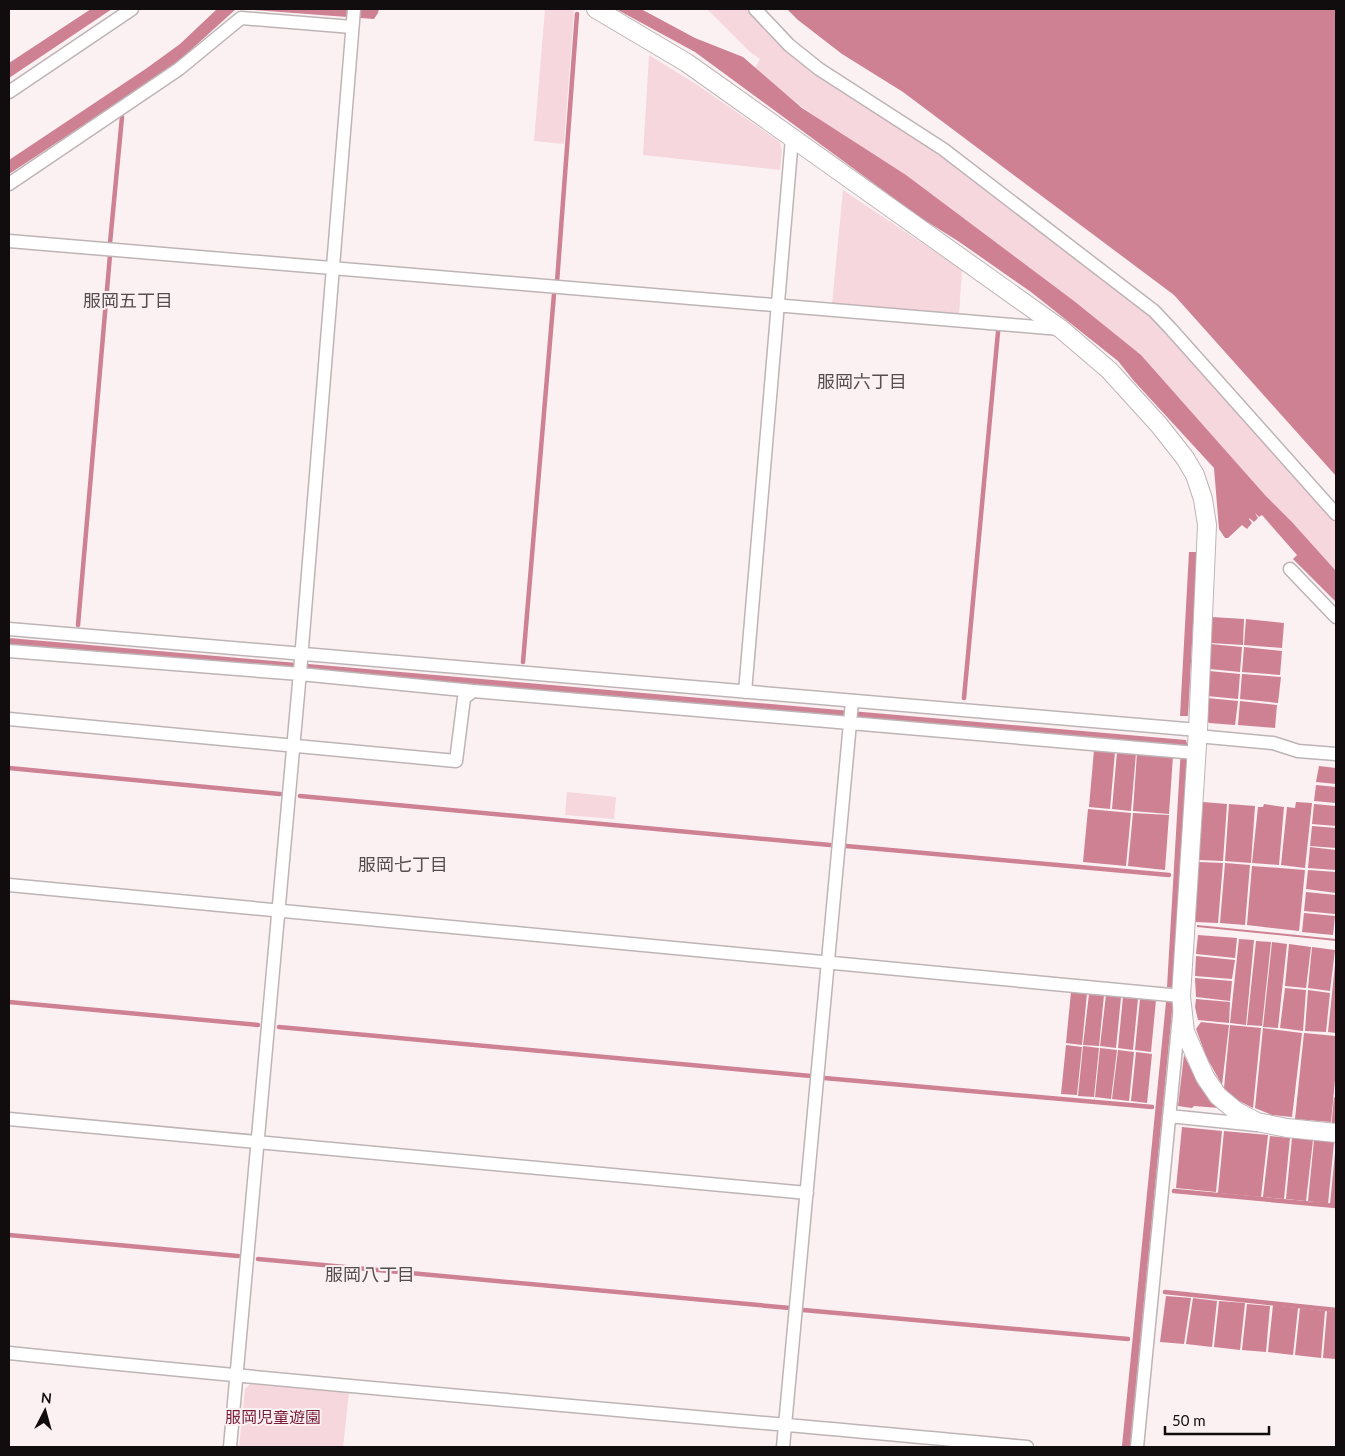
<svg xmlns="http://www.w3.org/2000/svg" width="1345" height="1456" font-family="Lato,'Noto Sans JP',sans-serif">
  <rect width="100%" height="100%" fill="#fbf1f3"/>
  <!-- green -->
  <path fill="#f6d7dd" d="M 545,9 L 571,9 L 574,11 L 564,144 L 534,141 Z
    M 707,9 L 746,9 L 787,49 L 816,75 L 863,103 L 940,154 L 1152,317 L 1336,522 L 1336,571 L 1292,522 L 1265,495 L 1141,355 L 843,134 C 811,116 783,92 755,68 L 760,59 L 750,52 Z
    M 649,55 L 696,84 L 780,142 L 782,151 L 780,170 L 643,155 Z
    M 843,190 L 962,270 L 959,315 L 832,304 Z
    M 567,792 L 616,797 L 614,819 L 565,815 Z
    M 250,1384 L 349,1392 L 343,1447 L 239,1447 L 245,1389 Z"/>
  <!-- water -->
  <path fill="#ce8193" d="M 91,9 L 112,9 L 9,78 L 9,63 Z
    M 217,9 L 236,9 L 173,66 L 9,174 L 9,160 L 147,68 L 180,44 Z
    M 242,9 L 379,9 L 378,13 L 374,19 Z
    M 616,9 L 641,9 L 695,38 L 743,57 L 802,108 L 906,175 L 1074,301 L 1141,355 L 1265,495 L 1292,522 L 1336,571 L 1336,602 L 1293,559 L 1297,555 L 1262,515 L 1259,517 L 1255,513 L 1258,518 L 1254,522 L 1249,518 L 1249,519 L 1252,523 L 1247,529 L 1242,525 L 1228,538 L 1225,538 L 1219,529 L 1214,468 L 1134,381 L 1118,361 L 1031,292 L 958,241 L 918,216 L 695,52 Z
    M 787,9 L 1336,9 L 1336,476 L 1174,295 L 903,92 L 842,54 L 798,20 Z
    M 1189,552 L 1197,552 L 1188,716 L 1180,716 Z
    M 1212,617 L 1244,619 L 1243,645 L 1210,643 Z
    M 1246,619 L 1284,623 L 1282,648 L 1244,645 Z
    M 9,638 L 1186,740 L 1188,747 L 1180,862 L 1175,988 L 1167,987 L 1181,747 L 9,645 Z
    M 1210,644 L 1242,647 L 1240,672 L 1210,669 Z
    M 1244,647 L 1282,651 L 1280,675 L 1242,672 Z
    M 1209,671 L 1240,674 L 1238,699 L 1207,696 Z
    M 1242,674 L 1281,677 L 1278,703 L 1240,699 Z
    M 1207,698 L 1238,701 L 1235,725 L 1209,723 L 1206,719 Z
    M 1240,701 L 1277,705 L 1275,728 L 1238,725 Z
    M 1094,750 L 1115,752 L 1110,809 L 1089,807 Z
    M 1117,752 L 1136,753 L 1131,811 L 1112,809 Z
    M 1137,753 L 1173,756 L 1169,814 L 1133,811 Z
    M 1319,766 L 1336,768 L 1336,784 L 1316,782 Z
    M 1316,785 L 1336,787 L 1336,803 L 1314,801 Z
    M 1203,802 L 1227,804 L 1223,861 L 1199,860 Z
    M 1296,802 L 1312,803 L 1305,868 L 1281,865 L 1287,807 L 1295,808 Z
    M 1229,804 L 1255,806 L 1251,863 L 1225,861 Z
    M 1264,804 L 1284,807 L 1279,865 L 1252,863 L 1258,807 L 1263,807 Z
    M 1314,804 L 1336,806 L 1336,826 L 1312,824 Z
    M 1088,809 L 1131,813 L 1126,866 L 1083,862 Z
    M 1133,813 L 1169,815 L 1165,870 L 1128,866 Z
    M 1312,826 L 1336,828 L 1336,848 L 1310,846 Z
    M 1310,847 L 1336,850 L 1336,870 L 1308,868 Z
    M 1199,862 L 1223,863 L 1218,923 L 1195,922 Z
    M 1225,863 L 1250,865 L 1245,925 L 1220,923 Z
    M 1252,866 L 1305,870 L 1299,931 L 1247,925 Z
    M 1308,870 L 1336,872 L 1336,893 L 1306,889 Z
    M 1306,892 L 1336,895 L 1335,914 L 1304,911 Z
    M 1304,913 L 1335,916 L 1333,935 L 1302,932 Z
    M 1197,925 L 1336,939 L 1336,941 L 1197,927 Z
    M 1198,935 L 1237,938 L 1235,958 L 1196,954 Z
    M 1239,939 L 1254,940 L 1246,1025 L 1230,1023 Z
    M 1256,941 L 1271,942 L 1262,1026 L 1247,1025 Z
    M 1272,942 L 1287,944 L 1278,1028 L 1263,1027 Z
    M 1289,944 L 1311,947 L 1306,988 L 1285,986 Z
    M 1312,947 L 1335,950 L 1330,991 L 1308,988 Z
    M 1336,955 L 1336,1033 L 1328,1032 Z
    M 1196,956 L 1235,960 L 1232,979 L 1195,976 Z
    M 1195,978 L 1232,981 L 1230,1001 L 1196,997 Z
    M 1285,988 L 1306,990 L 1303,1031 L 1280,1028 Z
    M 1308,990 L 1330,993 L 1326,1032 L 1305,1031 Z
    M 1071,992 L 1087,993 L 1082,1045 L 1066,1043 Z
    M 1089,994 L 1104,995 L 1099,1046 L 1083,1045 Z
    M 1106,995 L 1121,997 L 1116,1048 L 1100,1046 Z
    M 1123,997 L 1138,999 L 1133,1050 L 1118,1048 Z
    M 1140,999 L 1156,1000 L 1151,1052 L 1135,1050 Z
    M 1196,999 L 1230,1002 L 1229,1023 L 1198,1020 L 1195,1007 Z
    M 1166,1002 L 1173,1002 L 1130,1446 L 1122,1446 Z
    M 1201,1022 L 1229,1025 L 1222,1085 L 1206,1056 L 1196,1029 Z
    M 1230,1025 L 1261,1028 L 1253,1108 L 1237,1100 L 1224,1088 Z
    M 1263,1028 L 1302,1033 L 1292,1117 L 1272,1115 L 1255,1108 Z
    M 1304,1033 L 1336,1036 L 1336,1070 L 1331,1122 L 1295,1119 Z
    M 1066,1045 L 1082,1047 L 1077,1095 L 1061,1094 Z
    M 1083,1046 L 1099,1048 L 1094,1097 L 1078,1096 Z
    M 1100,1048 L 1117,1050 L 1111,1099 L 1095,1097 Z
    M 1118,1050 L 1134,1052 L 1129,1101 L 1112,1099 Z
    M 1136,1052 L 1152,1054 L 1147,1103 L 1131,1101 Z
    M 1184,1055 L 1199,1086 L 1219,1108 L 1194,1106 L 1192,1108 L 1178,1106 Z
    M 1182,1127 L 1222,1131 L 1216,1192 L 1176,1188 Z
    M 1224,1131 L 1268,1135 L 1261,1197 L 1218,1193 Z
    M 1270,1136 L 1290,1138 L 1284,1199 L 1263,1197 Z
    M 1292,1138 L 1313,1140 L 1306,1201 L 1286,1199 Z
    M 1314,1140 L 1334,1142 L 1328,1204 L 1308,1201 Z
    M 1336,1143 L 1336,1204 L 1330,1204 Z
    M 1166,1296 L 1191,1298 L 1184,1344 L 1160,1342 Z
    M 1193,1298 L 1217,1301 L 1212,1347 L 1186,1344 Z
    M 1219,1301 L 1245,1303 L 1240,1350 L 1214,1347 Z
    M 1247,1304 L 1270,1306 L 1266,1352 L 1242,1350 Z
    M 1273,1305 L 1298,1308 L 1293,1355 L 1268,1352 Z
    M 1300,1308 L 1325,1311 L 1321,1358 L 1295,1355 Z
    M 1327,1311 L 1336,1312 L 1336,1359 L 1323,1358 Z"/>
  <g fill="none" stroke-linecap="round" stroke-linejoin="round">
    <!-- stream -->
    <path stroke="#ce8193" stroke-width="4.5" d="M 110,243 L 122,117
      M 557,282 L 577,14
      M 78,625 L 110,255
      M 523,662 L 554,294
      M 964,698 L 998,332
      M 9,768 L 280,794
      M 300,796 L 830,845
      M 846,846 L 1169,875
      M 9,1002 L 258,1025
      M 279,1027 L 811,1076
      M 824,1078 L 1152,1107
      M 1334,1122 L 1336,1099
      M 1174,1191 L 1336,1206
      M 9,1235 L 238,1256
      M 258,1259 L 790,1308
      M 1165,1292 L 1336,1310
      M 803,1310 L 1128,1339"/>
    <!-- street casing -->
    <g stroke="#beb4b6" stroke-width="15">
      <path id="street" d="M 755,9 L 789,45 L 819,69 L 943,149 L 1154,311 L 1171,329 L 1336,514
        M 9,92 L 132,9
        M 9,184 L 179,69 L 241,18 L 352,27
        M 9,241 L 1060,329
        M 1290,569 L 1336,617
        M 9,629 L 1198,730
        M 9,651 L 300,674 L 473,691
        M 745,692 L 792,138
        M 852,701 L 850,723 L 1196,753
        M 9,719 L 456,761 L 464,698 L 473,691 L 850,723 L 783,1447
        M 1197,736 L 1273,743 L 1298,751 L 1336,754
        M 9,885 L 1181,996 L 1137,1447
        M 1169,1116 L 1257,1125
        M 9,1119 L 807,1193
        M 9,1353 C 348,1388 688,1415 1027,1447
        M 230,1447 L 300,672 L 354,9"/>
    </g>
    <!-- secondary casing -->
    <g stroke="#beb4b6" stroke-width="20">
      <path id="secondary" d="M 596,9 L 687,63 L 1061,329 L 1109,370 L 1159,425 L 1185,458 L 1195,475 L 1203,499 L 1207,525 L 1198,730 L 1181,996 L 1185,1032 L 1205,1077 L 1218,1096 L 1236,1111 L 1257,1122 L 1287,1128 L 1336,1133"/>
    </g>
    <!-- street -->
    <use href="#street" stroke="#fff" stroke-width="12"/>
    <!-- secondary -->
    <use href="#secondary" stroke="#fff" stroke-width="18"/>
  </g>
  <g text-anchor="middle" stroke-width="4" stroke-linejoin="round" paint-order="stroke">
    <!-- park labels -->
    <g font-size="16" fill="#781c3b" stroke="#fbf1f3">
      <text x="273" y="1423">服岡児童遊園</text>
    </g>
    <!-- neighbourhood labels -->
    <g font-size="18" fill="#554d4f" stroke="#fbf1f3">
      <text x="128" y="307">服岡五丁目</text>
      <text x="862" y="388">服岡六丁目</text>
      <text x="403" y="871">服岡七丁目</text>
      <text x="370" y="1281">服岡八丁目</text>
    </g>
  </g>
  <!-- border -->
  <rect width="1345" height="1456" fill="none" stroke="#110d0e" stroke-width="20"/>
  <!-- north arrow -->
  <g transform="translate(45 1411) rotate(6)" stroke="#fbf1f3" stroke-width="4" paint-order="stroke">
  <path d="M0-4L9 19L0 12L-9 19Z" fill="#110d0e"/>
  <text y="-8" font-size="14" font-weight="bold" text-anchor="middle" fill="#110d0e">N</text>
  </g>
  <!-- scale -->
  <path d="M1165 1426v8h104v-8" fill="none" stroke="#110d0e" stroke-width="2.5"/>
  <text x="1172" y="1426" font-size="15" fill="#110d0e" stroke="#fbf1f3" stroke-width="4" paint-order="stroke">50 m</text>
</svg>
